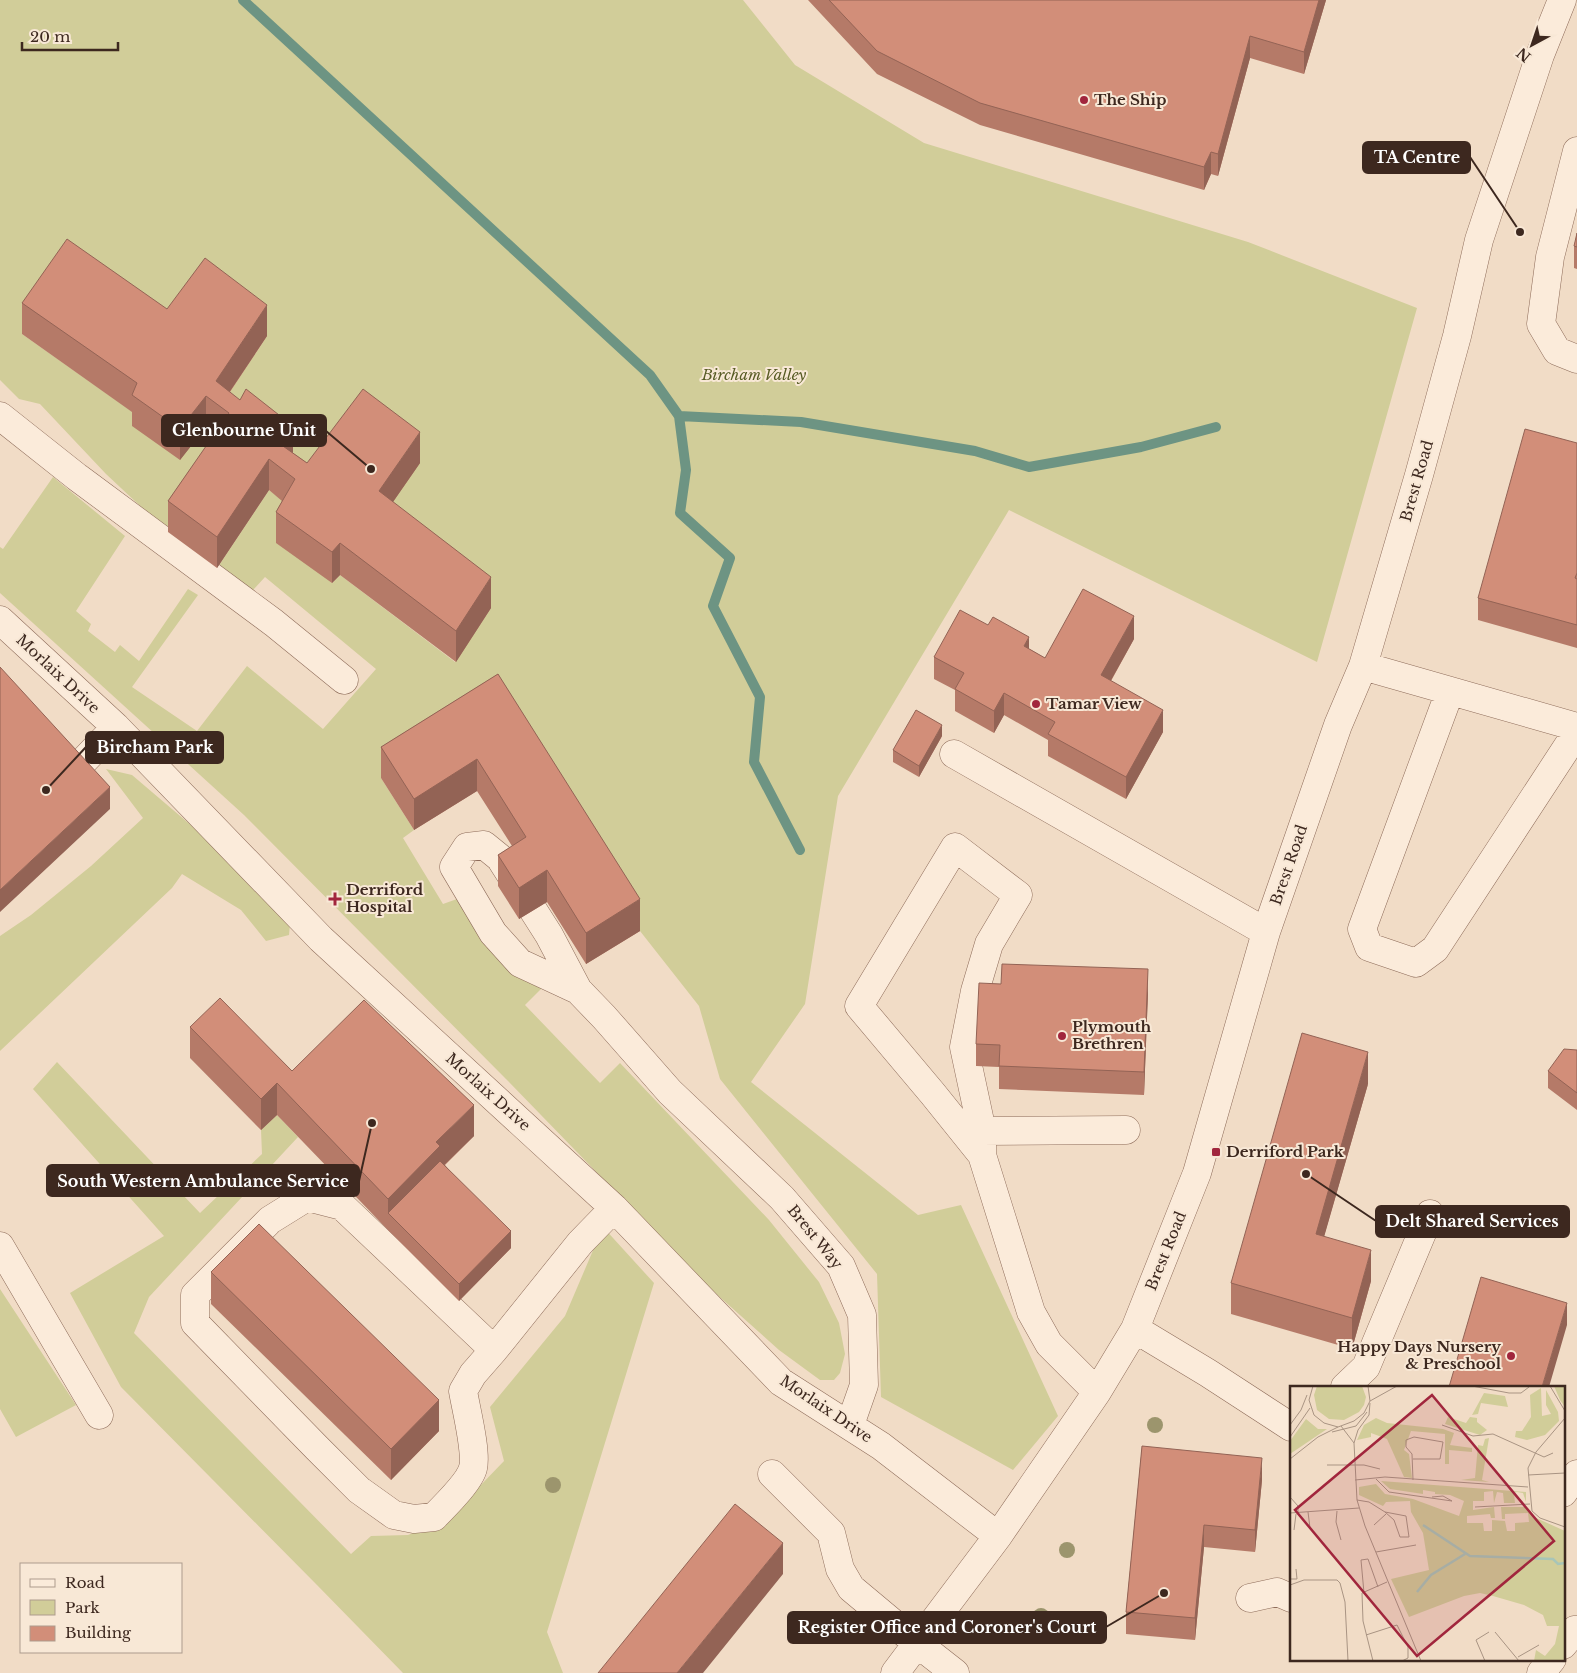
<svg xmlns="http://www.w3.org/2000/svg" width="1577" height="1673" font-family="'Libre Baskerville',serif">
  <rect width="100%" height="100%" fill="#f1dcc6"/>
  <!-- green -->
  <path fill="#d1cd99" d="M 0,0 L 743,0 L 795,65 L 924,143 L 1248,242 L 1417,308 L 1317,662 L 1009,510 L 838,796 L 805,1004 L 751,1082 L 918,1215 L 961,1205 L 1058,1416 L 1013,1470 L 881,1397 L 877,1274 L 720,1079 L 699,1006 L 640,931 L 498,705 L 381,778 L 414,830 L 403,838 L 443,904 L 457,899 L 543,987 L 525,1005 L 600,1083 L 620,1063 L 769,1220 L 819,1282 L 839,1323 L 845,1354 L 840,1373 L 834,1380 L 820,1380 L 779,1350 L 704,1283 L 506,1079 L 244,815 L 0,593 L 0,547 L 3,549 L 53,477 L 125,536 L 76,611 L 91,624 L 88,631 L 115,652 L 120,645 L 139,661 L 188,589 L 198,595 L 132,687 L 197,731 L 247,666 L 323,729 L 376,669 L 265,577 L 253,590 L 217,568 L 269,490 L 295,510 L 332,583 L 340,575 L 455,662 L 491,608 L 307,494 L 216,413 L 267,336 L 167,340 L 22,334 L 137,415 L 206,427 L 229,444 L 168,532 L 106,474 L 40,404 L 19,399 L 0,380 Z
    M 106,769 L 132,775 L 206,838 L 290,924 L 289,935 L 266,941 L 241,910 L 182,874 L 172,888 L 0,1051 L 0,936 L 31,915 L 91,866 L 143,818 Z
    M 57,1062 L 200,1213 L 262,1154 L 261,1130 L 277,1115 L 298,1137 L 149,1297 L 134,1333 L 351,1554 L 371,1536 L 408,1535 L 449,1518 L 504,1461 L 490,1407 L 565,1316 L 603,1227 L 654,1283 L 547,1632 L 563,1673 L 403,1673 L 317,1585 L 121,1387 L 70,1293 L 164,1236 L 33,1089 Z
    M 0,1289 L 76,1405 L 16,1437 L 0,1409 Z"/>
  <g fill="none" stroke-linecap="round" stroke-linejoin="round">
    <!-- stream -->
    <path stroke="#6d9483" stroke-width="10" d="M 243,0 L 650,375 L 679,416 L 686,470 L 680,513 L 730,558 L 713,606 L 760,697 L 754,762 L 800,850
      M 679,416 L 801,422 L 975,451 L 1029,467 L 1141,447 L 1216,427"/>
    <!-- minor casing -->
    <g stroke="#8e6c5a" stroke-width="29">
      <path id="minor" d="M 1577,151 L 1550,257 L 1541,324 L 1557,351 L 1577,359
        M 0,416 L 77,477 L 274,623 L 344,680
        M 0,620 L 116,727 L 321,939 L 614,1208 L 781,1382 L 881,1446 L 998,1536
        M 1363,666 L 1577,727
        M 1450,691 L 1362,929 L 1369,947 L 1416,963 L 1435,949 L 1577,732
        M 954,754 L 1266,932
        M 75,770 L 116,727
        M 578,990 L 520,963 L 493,933 L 454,867 L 467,847 L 484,845 L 500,858 L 549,935 L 578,990 L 604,1017 L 670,1092 L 782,1198 L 841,1266 L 862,1315 L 864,1385 L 850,1425
        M 982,1131 L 1126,1130
        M 982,1155 L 982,1131 L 964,1047 L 975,991 L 989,944 L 1018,895 L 955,847 L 859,1006 L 933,1094 L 982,1155 L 1031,1312 L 1049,1344 L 1097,1392
        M 0,1246 L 99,1415
        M 1135,1329 L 1208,1373 L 1291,1427
        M 494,1350 L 342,1206 L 307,1197 L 270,1220 L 195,1295 L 195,1323 L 317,1448 L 359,1490 L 394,1515 L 414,1519 L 434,1517 C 444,1507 470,1481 473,1468 C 477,1452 466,1409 463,1391 L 473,1374 L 494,1350 L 580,1243 L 614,1208
        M 1345,1387 L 1366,1367 L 1430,1214
        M 772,1474 L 831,1533 L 840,1569 L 851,1588 L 918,1644 L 955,1673
        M 1563,1493 L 1577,1474
        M 1250,1598 L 1277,1592 L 1291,1598
        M 1563,1645 L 1575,1630
        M 895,1673 L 998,1536 L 1097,1392 L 1135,1329 L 1197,1173 L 1266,932 L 1338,725 L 1363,666 L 1419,475 L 1457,336 L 1479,240 L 1540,55 L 1562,0
        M 1541,1673 L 1552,1659"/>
    </g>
    <!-- minor -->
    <use href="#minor" stroke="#fbebda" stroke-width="28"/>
  </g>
  <!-- trees -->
  <g fill="#9c956d">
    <circle cx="1155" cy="1425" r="8"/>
    <circle cx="553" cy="1485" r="8"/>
    <circle cx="1067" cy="1550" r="8"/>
    <circle cx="1041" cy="1616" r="8"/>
  </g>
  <!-- wall -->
  <path fill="#b57a68" d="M 808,0 L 1326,0 L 1304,74 L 1250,58 L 1218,176 L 1211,174 L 1204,190 L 980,125 L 877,74 Z
    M 1577,233 L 1577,269 L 1574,268 L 1574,246 Z
    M 22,303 L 167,309 L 267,336 L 230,392 L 293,453 L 307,463 L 420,463 L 393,502 L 491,608 L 456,662 L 340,575 L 332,583 L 276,543 L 276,512 L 282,501 L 269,490 L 217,568 L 168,532 L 168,501 L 215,434 L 206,427 L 180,460 L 132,426 L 132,412 L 22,334 Z
    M 1577,443 L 1577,648 L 1478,620 L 1478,598 Z
    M 988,625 L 1045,658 L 1134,639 L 1111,681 L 1163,732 L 1126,799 L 1048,756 L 1048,740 L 1004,715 L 994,733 L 955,711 L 955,690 L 934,679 L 934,657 Z
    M 498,674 L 640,931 L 586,964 L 547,902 L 519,919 L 498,886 L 498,855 L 512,846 L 477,791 L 414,830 L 381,778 L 381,747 Z
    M 942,736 L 919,777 L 893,762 L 893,750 Z
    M 1148,992 L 1144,1095 L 999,1089 L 999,1067 L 976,1066 L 976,1044 Z
    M 190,1027 L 292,1071 L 474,1136 L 445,1165 L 511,1248 L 459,1301 L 388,1230 L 277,1115 L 261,1130 L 190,1058 Z
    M 1577,1050 L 1577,1110 L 1548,1088 L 1548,1071 Z
    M 1368,1084 L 1324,1236 L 1371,1281 L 1352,1349 L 1231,1314 L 1231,1283 Z
    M 211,1272 L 439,1431 L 391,1480 L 211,1304 Z
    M 1142,1446 L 1262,1480 L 1255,1552 L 1204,1547 L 1195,1640 L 1126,1634 L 1126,1612 Z"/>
  <!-- shaded-wall -->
  <path fill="#936355" d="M 1319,0 L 1326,0 L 1304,74 L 1304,52 Z
    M 1250,36 L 1250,58 L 1218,176 L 1218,154 Z
    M 1211,152 L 1211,174 L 1204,190 L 1204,167 Z
    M 267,305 L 267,336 L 220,406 L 216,381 Z
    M 206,396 L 206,427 L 180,460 L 180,429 Z
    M 293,426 L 293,457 L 280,444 Z
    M 420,432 L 420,463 L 379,522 L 379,491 Z
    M 269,459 L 269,490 L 217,568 L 217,537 Z
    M 340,543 L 340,575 L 332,583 L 332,552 Z
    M 491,577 L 491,608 L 456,662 L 456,631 Z
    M 1134,616 L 1134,639 L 1101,698 L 1101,675 Z
    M 1029,637 L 1029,659 L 1024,646 Z
    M 1004,693 L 1004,715 L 994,733 L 994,711 Z
    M 1163,710 L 1163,732 L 1126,799 L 1126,777 Z
    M 942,725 L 942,736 L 919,777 L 919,766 Z
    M 477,759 L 477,791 L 414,830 L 414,799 Z
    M 110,787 L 110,809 L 0,912 L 0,890 Z
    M 547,870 L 547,902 L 519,919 L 519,888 Z
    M 640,899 L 640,931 L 586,964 L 586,933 Z
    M 1148,969 L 1148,992 L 1144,1095 L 1144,1072 Z
    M 1368,1052 L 1368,1084 L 1316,1265 L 1316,1234 Z
    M 277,1083 L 277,1115 L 261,1130 L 261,1099 Z
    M 474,1105 L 474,1136 L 440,1169 L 388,1213 L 388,1199 L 436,1142 Z
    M 511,1231 L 511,1248 L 459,1301 L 459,1284 Z
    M 1371,1250 L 1371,1281 L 1352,1349 L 1352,1318 Z
    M 1567,1303 L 1567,1325 L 1549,1387 L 1542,1387 Z
    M 439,1400 L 439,1431 L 391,1480 L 391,1449 Z
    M 1262,1458 L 1262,1480 L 1255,1552 L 1255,1530 Z
    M 1204,1525 L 1204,1547 L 1195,1640 L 1195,1618 Z
    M 783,1543 L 783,1574 L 703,1673 L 677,1673 Z"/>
  <!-- building -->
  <path fill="#d28e79" stroke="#936355" d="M 829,0 L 1319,0 L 1304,52 L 1250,36 L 1218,154 L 1211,152 L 1204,167 L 980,103 L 877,51 Z
    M 1577,233 L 1577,247 L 1574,246 Z
    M 67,239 L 167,309 L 205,258 L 267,305 L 216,381 L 240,400 L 246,389 L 293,426 L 280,444 L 307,463 L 363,389 L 420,432 L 379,491 L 491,577 L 456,631 L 340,543 L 332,552 L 276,512 L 295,479 L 269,459 L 217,537 L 168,501 L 229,413 L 206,396 L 180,429 L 132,395 L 137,383 L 22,303 Z
    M 1525,429 L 1577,443 L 1577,573 L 1575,578 L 1577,579 L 1577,625 L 1478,598 Z
    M 1083,589 L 1134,616 L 1101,675 L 1163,710 L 1126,777 L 1048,734 L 1055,722 L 1004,693 L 994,711 L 955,689 L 964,673 L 934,657 L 960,610 L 988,625 L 993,617 L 1029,637 L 1024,646 L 1045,658 Z
    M 0,667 L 110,787 L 0,890 Z
    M 498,674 L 640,899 L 586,933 L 547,870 L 519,888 L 498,855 L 526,837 L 477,759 L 414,799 L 381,747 Z
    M 916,710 L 942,725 L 919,766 L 893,750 Z
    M 1002,964 L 1148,969 L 1144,1072 L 999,1066 L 1000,1045 L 976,1044 L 979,983 L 1001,984 Z
    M 220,998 L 292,1071 L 364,1000 L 474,1105 L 436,1142 L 440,1146 L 388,1199 L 277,1083 L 261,1099 L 190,1027 Z
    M 1302,1033 L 1368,1052 L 1316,1234 L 1371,1250 L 1352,1318 L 1231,1283 Z
    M 1564,1049 L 1577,1050 L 1577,1093 L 1548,1071 Z
    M 440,1161 L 511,1231 L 459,1284 L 388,1213 Z
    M 259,1224 L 439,1400 L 391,1449 L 211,1272 Z
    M 1481,1277 L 1567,1303 L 1542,1387 L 1449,1387 Z
    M 1142,1446 L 1262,1458 L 1255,1530 L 1204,1525 L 1195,1618 L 1126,1612 Z
    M 735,1504 L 783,1543 L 677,1673 L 598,1673 Z"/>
  <!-- markers -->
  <g fill="#a1263d" stroke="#f8e8d6" stroke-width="2">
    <circle cx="1084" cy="100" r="5"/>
    <circle cx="1036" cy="704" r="5"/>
    <path d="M332.5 891.5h5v5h5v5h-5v5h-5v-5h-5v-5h5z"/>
    <circle cx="1062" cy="1036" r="5"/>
    <rect x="1211" y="1147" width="10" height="10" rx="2.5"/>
    <circle cx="1511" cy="1356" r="5"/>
  </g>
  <g text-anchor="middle" stroke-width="4" stroke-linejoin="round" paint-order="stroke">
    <!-- poi labels -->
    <g font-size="15" font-weight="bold" fill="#3d281f" stroke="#f8e8d6" text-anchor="start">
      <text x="1094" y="105">The Ship</text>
      <text x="1046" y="709">Tamar View</text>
      <text x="346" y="895">Derriford<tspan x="346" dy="17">Hospital</tspan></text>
      <text x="1072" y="1032">Plymouth<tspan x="1072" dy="17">Brethren</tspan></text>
      <text x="1226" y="1157">Derriford Park</text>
      <text x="1501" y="1352" text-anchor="end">Happy Days Nursery<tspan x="1501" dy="17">&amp; Preschool</tspan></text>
    </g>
    <!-- park labels -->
    <g font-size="15" font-style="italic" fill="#575b24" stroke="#f8e8d6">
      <text x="754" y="380">Bircham Valley</text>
    </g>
    <!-- street labels -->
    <g font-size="15" fill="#3d281f" stroke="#f8e8d6">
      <text transform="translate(1417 481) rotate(-74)" y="5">Brest Road</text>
      <text transform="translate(58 674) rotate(43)" y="5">Morlaix Drive</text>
      <text transform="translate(1289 865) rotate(-71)" y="5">Brest Road</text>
      <text transform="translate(488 1092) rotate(42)" y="5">Morlaix Drive</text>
      <text transform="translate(815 1237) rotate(51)" y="5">Brest Way</text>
      <text transform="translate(1166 1251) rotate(-68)" y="5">Brest Road</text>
      <text transform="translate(826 1409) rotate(34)" y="5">Morlaix Drive</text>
    </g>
  </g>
  <!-- overview -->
  <g transform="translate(1290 1386)">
    <rect width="275" height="275" fill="#f1dcc6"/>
    <path d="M 27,0 L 72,0 L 76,11 L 74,19 L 69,26 L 54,34 L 39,33 L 27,24 L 24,9 ZM 264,0 L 275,0 L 275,21 L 270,14 ZM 251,2 L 252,30 L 261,28 L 256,19 L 256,4 L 268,26 L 269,35 L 255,49 L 237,54 L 225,51 L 226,45 L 232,45 L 241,31 L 240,9 ZM 194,7 L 215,10 L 218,21 L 191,17 L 188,28 L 182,29 ZM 158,31 L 176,37 L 180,31 L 187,32 L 187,36 L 197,44 L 190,49 L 155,38 ZM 86,32 L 97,37 L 153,43 L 164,47 L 160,59 L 182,62 L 182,66 L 159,64 L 159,78 L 155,78 L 155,48 L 121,45 L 114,64 L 119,68 L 122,92 L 114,91 L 97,53 L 81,47 L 81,51 L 67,54 L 74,39 ZM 16,33 L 28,43 L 37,43 L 0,68 L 0,55 ZM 199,52 L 192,94 L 199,96 L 171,94 L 185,92 L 188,59 L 193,60 L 195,53 ZM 91,95 L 236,106 L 236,116 L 233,107 L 227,106 L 224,107 L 225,117 L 214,117 L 213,107 L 207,106 L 204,117 L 203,105 L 194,106 L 194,115 L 183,115 L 183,124 L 204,121 L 205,132 L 201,132 L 200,128 L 177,130 L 177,137 L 193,137 L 194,145 L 202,145 L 202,134 L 215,135 L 217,145 L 225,145 L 225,137 L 239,136 L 238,127 L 215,128 L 215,133 L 212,133 L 211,121 L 234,121 L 238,122 L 244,131 L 275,145 L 275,275 L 244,275 L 246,264 L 255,270 L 265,258 L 269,240 L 257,240 L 253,229 L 234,219 L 203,210 L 190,207 L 174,210 L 119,231 L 101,193 L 139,184 L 133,147 L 121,126 L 120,115 L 96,116 L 93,120 L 69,109 L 69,101 L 86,98 L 95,108 L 123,113 L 169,130 L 174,115 L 160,109 L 145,108 L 145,106 L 133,104 L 133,108 L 100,103 Z" fill="#d1cd99"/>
    <path fill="none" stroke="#a8c5b7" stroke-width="2.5" d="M 133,139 L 180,170 L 263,173 L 268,178 L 275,177M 127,206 L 141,189 L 175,168"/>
    <path fill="none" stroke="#a99483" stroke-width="1" d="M 23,0 L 19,14 L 24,29 L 34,37 L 48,41 L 64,35 L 74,27 L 80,15 L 78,0M 182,0 L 219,7 L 231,7 L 239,1M 260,0 L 275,25M 80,15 L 107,0M 275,32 L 246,66 L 238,82 L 242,125 L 250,132 L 275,141M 0,39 L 11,24 L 17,9M 152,39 L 183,50 L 203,48 L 254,71 L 263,67M 51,40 L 64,57 L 67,114 L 75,140 L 131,275M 42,46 L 66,40 L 77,26M 0,51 L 20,22M 64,57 L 68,44 L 79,29 L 80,17M 0,73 L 28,51 L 48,41M 37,79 L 74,79 L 90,83M 238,89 L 275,87M 86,93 L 99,106 L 162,115 L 153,110 L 142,111M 65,94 L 95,91 L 238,101M 123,94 L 122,68 L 116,61 L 116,54 L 124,51 L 153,56 L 150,73 L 123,73M 0,111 L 8,120 L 8,128M 67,114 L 79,116 L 95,126 L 116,130 L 119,151 L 110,151 L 104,134 L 95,126M 185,121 L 240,118M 47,125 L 46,136 L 51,154M 18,126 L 20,142M 0,127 L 69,122M 84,139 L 96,128M 4,144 L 6,128M 86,166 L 126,159M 0,193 L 7,193 L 6,183M 0,199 L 14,194 L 47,194 L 50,197 L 55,216 L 58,275M 74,207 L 71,174 L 78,173 L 88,201M 205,246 L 229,275M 76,249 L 107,239 L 118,261 L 118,272 L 112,275M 228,271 L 249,259M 83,275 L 73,235 L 72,207 L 97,196M 195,275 L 186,254 L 199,246"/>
    <path fill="#a1263d" fill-opacity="0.15" stroke="#a1263d" stroke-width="2.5" d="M 142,9 L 264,155 L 127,270 L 5,124 Z"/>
    <rect width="275" height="275" fill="none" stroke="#3d281f" stroke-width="2.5"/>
  </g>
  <!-- callouts -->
  <path fill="none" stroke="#3d281f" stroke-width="2" d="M1520 232L1470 157M371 469L326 431M46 790L86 747M372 1123L359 1181M1306 1174L1376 1221M1164 1593L1106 1627"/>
  <g fill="#3d281f" stroke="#f8e8d6" stroke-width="2">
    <circle cx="1520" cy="232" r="5"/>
    <circle cx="371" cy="469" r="5"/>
    <circle cx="46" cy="790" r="5"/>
    <circle cx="372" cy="1123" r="5"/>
    <circle cx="1306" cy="1174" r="5"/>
    <circle cx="1164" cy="1593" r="5"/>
  </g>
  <g fill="#3d281f" stroke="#3d281f" stroke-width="2">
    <rect x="1363" y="142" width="107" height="31" rx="5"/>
    <rect x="162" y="415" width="164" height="31" rx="5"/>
    <rect x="86" y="732" width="137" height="31" rx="5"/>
    <rect x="47" y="1165" width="312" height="31" rx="5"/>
    <rect x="1376" y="1206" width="193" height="31" rx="5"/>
    <rect x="788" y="1612" width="318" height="31" rx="5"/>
  </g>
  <g font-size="16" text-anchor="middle" font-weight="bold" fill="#fff">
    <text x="1417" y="163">TA Centre</text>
    <text x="244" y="436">Glenbourne Unit</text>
    <text x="155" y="753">Bircham Park</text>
    <text x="203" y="1187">South Western Ambulance Service</text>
    <text x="1472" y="1227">Delt Shared Services</text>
    <text x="947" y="1633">Register Office and Coroner's Court</text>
  </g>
  <!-- legend -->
  <rect x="20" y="1563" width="162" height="90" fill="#f8e8d6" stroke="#ad9b8d"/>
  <rect x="30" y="1579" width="25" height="8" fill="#fbebda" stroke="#ad9b8d"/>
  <text x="65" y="1588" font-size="15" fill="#3d281f">Road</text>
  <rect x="30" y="1600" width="25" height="15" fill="#d1cd99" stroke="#ad9b8d"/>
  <text x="65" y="1613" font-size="15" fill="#3d281f">Park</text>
  <rect x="30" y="1626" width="25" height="15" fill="#d28e79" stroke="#ad9b8d"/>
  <text x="65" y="1638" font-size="15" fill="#3d281f">Building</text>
  <!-- north arrow -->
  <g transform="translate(1532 45) rotate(220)" stroke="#f8e8d6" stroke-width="4" paint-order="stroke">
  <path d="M0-4L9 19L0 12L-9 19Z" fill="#3d281f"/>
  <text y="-8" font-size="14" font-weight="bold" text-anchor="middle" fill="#3d281f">N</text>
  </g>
  <!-- scale -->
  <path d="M22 42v8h96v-8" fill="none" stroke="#3d281f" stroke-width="2.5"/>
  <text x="30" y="42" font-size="15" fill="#3d281f" stroke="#f8e8d6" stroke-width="4" paint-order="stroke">20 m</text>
</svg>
